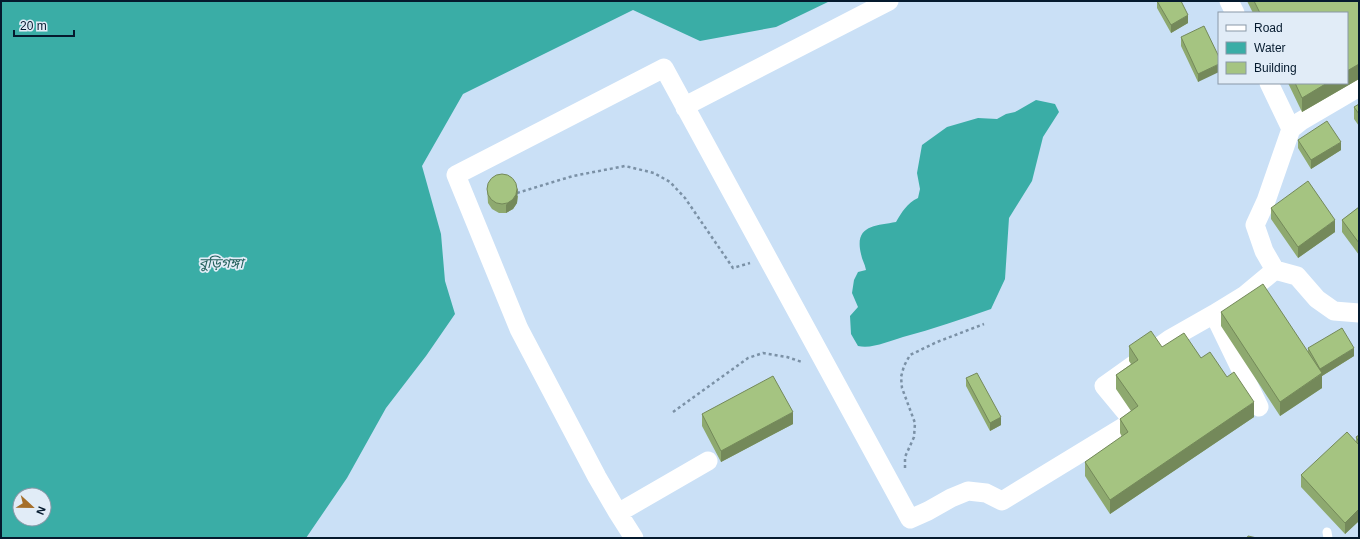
<svg xmlns="http://www.w3.org/2000/svg" width="1360" height="539" font-family="Arial,'Noto Sans Bengali',sans-serif">
  <rect width="100%" height="100%" fill="#cae0f6"/>
  <!-- water -->
  <path fill="#3aada6" fill-rule="evenodd" d="M 1,1 L 830,1 L 776,27 L 700,41 L 633,10 L 463,94 L 422,166 L 441,234 L 445,281 L 455,314 L 426,356 L 386,408 L 347,478 L 306,538 L 1,538 ZM 20,495 L 44,495 L 44,519 L 20,519 Z
    M 1036,100 L 1055,104 L 1059,112 L 1043,137 L 1032,181 L 1009,218 L 1005,279 L 991,309 C 962,319 933,329 903,337 C 889,341 873,349 858,346 L 851,334 L 850,316 L 858,307 L 852,293 L 854,280 L 858,272 L 866,270 C 865,264 862,260 861,254 C 854,225 875,226 896,222 C 902,212 907,203 918,198 L 920,189 L 917,173 L 922,145 L 947,127 L 978,118 L 997,119 L 1006,114 L 1015,112 Z"/>
  <g fill="none" stroke-linecap="round" stroke-linejoin="round">
    <!-- path -->
    <path stroke="#7b91a6" stroke-width="2.5" stroke-dasharray="3 3" stroke-linecap="butt" d="M 517,193 L 573,176 L 625,166 L 654,173 L 670,182 L 685,198 L 733,268 L 750,263
      M 673,412 L 748,358 L 763,353 L 787,357 L 802,362
      M 905,468 L 905,457 L 914,437 L 915,423 L 902,388 L 901,377 L 904,366 L 910,355 L 937,342 L 984,324"/>
    <!-- lane -->
    <path stroke="#fff" stroke-width="9" d="M 1327,532 L 1328,538"/>
    <!-- street -->
    <path stroke="#fff" stroke-width="19" d="M 1229,1 L 1235,13
      M 1269,83 L 1291,129 L 1301,121 L 1359,87
      M 685,108 L 691,103 L 889,1
      M 1275,270 L 1264,251 L 1255,225 L 1266,201 L 1291,129
      M 1214,314 L 1259,407
      M 618,513 L 708,461
      M 634,538 L 618,513 L 597,477 L 519,329 L 456,175 L 664,68 L 910,519 L 928,511 L 951,498 L 968,491 L 986,493 L 1002,501 L 1133,421 L 1104,386 L 1170,339 L 1214,314 L 1245,295 L 1275,270 L 1297,276 L 1317,299 L 1334,311 L 1359,313"/>
  </g>
  <!-- wall -->
  <path fill="#8ea96f" d="M 1157,1 L 1188,23 L 1171,33 L 1157,8 Z
    M 1247,1 L 1359,1 L 1359,79 L 1302,112 L 1288,83 L 1347,83 L 1347,13 L 1253,13 Z
    M 1181,37 L 1219,57 L 1198,82 L 1181,46 Z
    M 1359,104 L 1359,126 L 1354,119 L 1354,107 Z
    M 1298,140 L 1341,150 L 1311,169 L 1298,148 Z
    M 487,187 L 518,196 L 517,203 L 513,209 L 506,213 L 499,213 L 492,209 L 488,203 Z
    M 1359,207 L 1359,255 L 1342,232 L 1342,220 Z
    M 1271,208 L 1335,232 L 1298,258 L 1271,219 Z
    M 1221,312 L 1308,352 L 1308,348 L 1354,356 L 1322,376 L 1322,388 L 1280,416 L 1221,326 Z
    M 1129,346 L 1162,347 L 1201,358 L 1254,417 L 1110,514 L 1085,476 L 1085,462 L 1122,437 L 1120,433 L 1120,419 L 1131,411 L 1116,389 L 1116,375 L 1131,364 L 1129,361 Z
    M 966,378 L 1001,425 L 990,431 L 966,386 Z
    M 702,414 L 793,424 L 721,462 L 702,426 Z
    M 1359,435 L 1359,521 L 1345,534 L 1301,487 L 1301,475 L 1356,442 L 1356,437 Z"/>
  <!-- shaded-wall -->
  <path fill="#74895a" d="M 1188,15 L 1188,23 L 1171,33 L 1171,25 Z
    M 1219,64 L 1219,72 L 1198,82 L 1198,74 Z
    M 1359,64 L 1359,79 L 1302,112 L 1302,98 L 1327,83 L 1347,83 L 1347,71 Z
    M 1341,142 L 1341,150 L 1311,169 L 1311,160 Z
    M 518,188 L 517,203 L 513,209 L 506,213 L 506,205 Z
    M 1335,220 L 1335,232 L 1298,258 L 1298,247 Z
    M 1354,348 L 1354,356 L 1322,376 L 1322,388 L 1280,416 L 1280,402 L 1320,375 L 1320,369 Z
    M 1254,402 L 1254,417 L 1110,514 L 1110,500 Z
    M 793,412 L 793,424 L 721,462 L 721,451 Z
    M 1001,417 L 1001,425 L 990,431 L 990,423 Z
    M 1359,509 L 1359,521 L 1345,534 L 1345,523 Z"/>
  <!-- building -->
  <path fill="#a5c481" stroke="#74895a" d="M 1157,1 L 1181,1 L 1188,15 L 1171,25 Z
    M 1254,1 L 1359,1 L 1359,64 L 1347,71 L 1347,13 L 1260,13 Z
    M 1204,26 L 1219,57 L 1219,64 L 1198,74 L 1181,37 Z
    M 1295,83 L 1327,83 L 1302,98 Z
    M 1359,104 L 1359,114 L 1354,107 Z
    M 1327,121 L 1341,142 L 1311,160 L 1298,140 Z
    M487 189a15 15 0 1 1 30 0a15 15 0 1 1-30 0Z
    M 1308,181 L 1335,220 L 1298,247 L 1271,208 Z
    M 1359,207 L 1359,243 L 1342,220 Z
    M 1263,284 L 1322,373 L 1280,402 L 1221,312 Z
    M 1342,328 L 1354,348 L 1320,369 L 1308,348 Z
    M 1151,331 L 1162,347 L 1184,333 L 1201,358 L 1210,352 L 1227,377 L 1234,372 L 1254,402 L 1110,500 L 1085,462 L 1128,432 L 1120,419 L 1138,406 L 1116,375 L 1138,360 L 1129,346 Z
    M 977,373 L 1001,417 L 990,423 L 966,378 Z
    M 773,376 L 793,412 L 721,451 L 702,414 Z
    M 1347,432 L 1359,445 L 1359,509 L 1345,523 L 1301,475 Z
    M 1359,435 L 1359,442 L 1356,437 Z
    M 1248,536 L 1257,538 L 1247,538 Z"/>
  <g text-anchor="middle" stroke-width="3.5" stroke-linejoin="round" paint-order="stroke">
    <!-- water labels -->
    <g font-size="14" font-style="italic" fill="#24615d" stroke="#e1ecf7">
      <text x="221" y="268">বুড়িগঙ্গা</text>
    </g>
  </g>
  <!-- border -->
  <rect width="1360" height="539" fill="none" stroke="#051a2e" stroke-width="4"/>
  <!-- legend -->
  <rect x="1218" y="12" width="130" height="72" fill="#e1ecf7" stroke="#8998a7"/>
  <rect x="1226" y="25" width="20" height="6" fill="#ffffff" stroke="#8998a7"/>
  <text x="1254" y="32" font-size="12" fill="#051a2e">Road</text>
  <rect x="1226" y="42" width="20" height="12" fill="#3aada6" stroke="#8998a7"/>
  <text x="1254" y="52" font-size="12" fill="#051a2e">Water</text>
  <rect x="1226" y="62" width="20" height="12" fill="#a5c481" stroke="#8998a7"/>
  <text x="1254" y="72" font-size="12" fill="#051a2e">Building</text>
  <!-- north arrow -->
  <g transform="translate(32 507) rotate(112)"><circle r="19" fill="#e1ecf7" stroke="#8998a7"/>
  <path d="M0-3L7 15L0 10L-7 15Z" fill="#a56e29"/>
  <text y="-6" font-size="11" font-weight="bold" text-anchor="middle" fill="#051a2e">N</text>
  </g>
  <!-- scale -->
  <path d="M14 30v6h60v-6" fill="none" stroke="#051a2e" stroke-width="2"/>
  <text x="20" y="30" font-size="12" fill="#051a2e" stroke="#e1ecf7" stroke-width="3" paint-order="stroke">20 m</text>
</svg>
